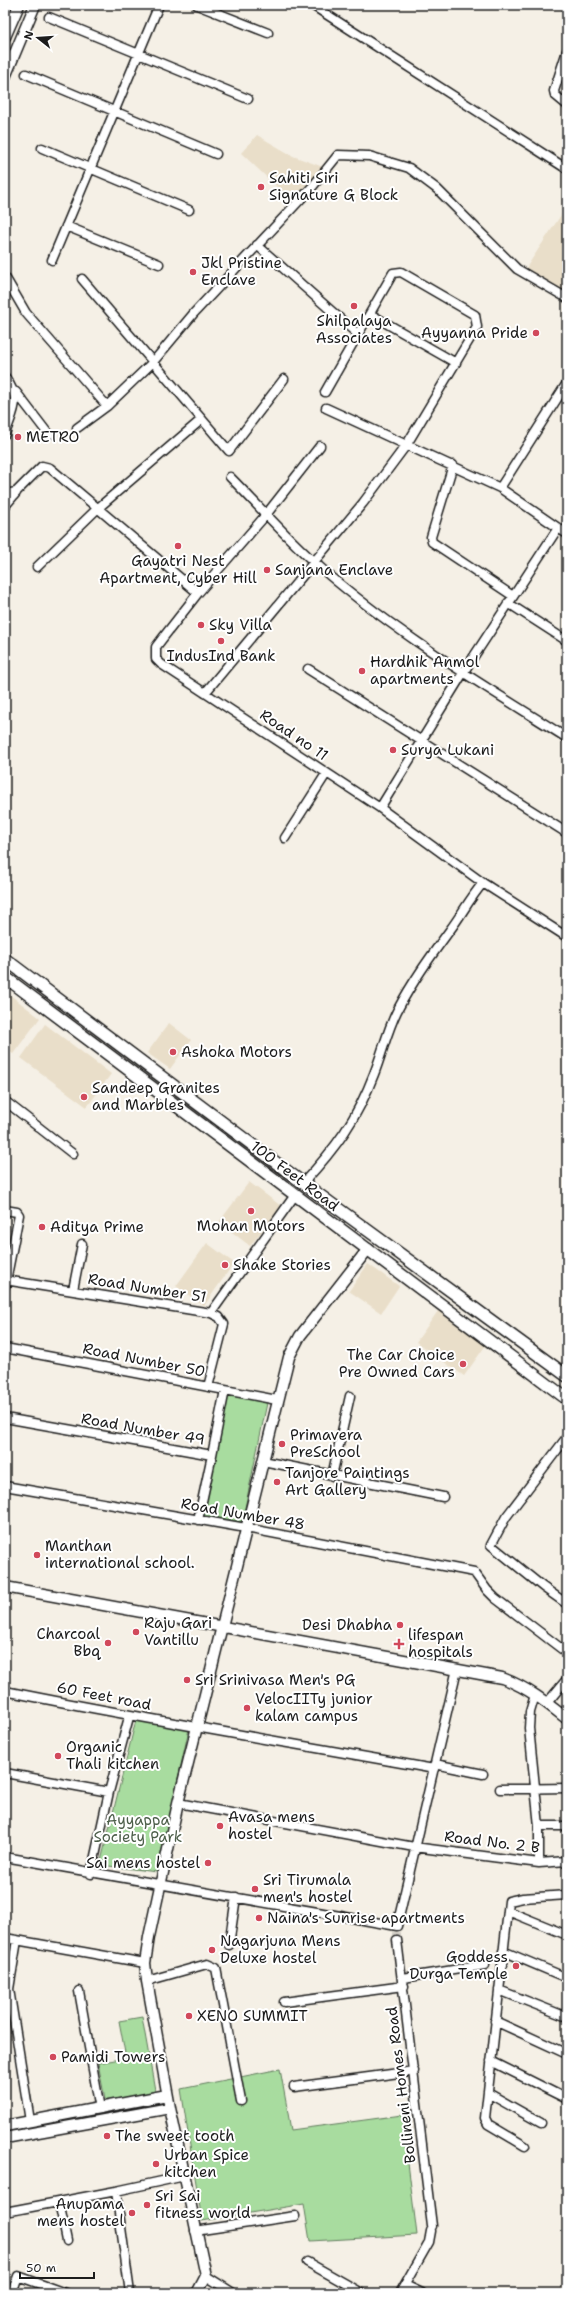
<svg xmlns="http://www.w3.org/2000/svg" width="572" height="2298" font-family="'Shantell Sans',sans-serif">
  <rect width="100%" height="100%" fill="#f5f0e6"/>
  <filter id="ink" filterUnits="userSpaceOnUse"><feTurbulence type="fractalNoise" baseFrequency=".025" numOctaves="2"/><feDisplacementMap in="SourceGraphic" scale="8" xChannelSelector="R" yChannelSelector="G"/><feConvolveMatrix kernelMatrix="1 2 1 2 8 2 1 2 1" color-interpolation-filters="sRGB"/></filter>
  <g filter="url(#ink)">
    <!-- built -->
    <path fill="#e9dec9" d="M 257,135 L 293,156 L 323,167 L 293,202 L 241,153 Z
      M 567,206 L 567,291 L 565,293 L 526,268 Z
      M 5,991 L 40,1018 L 13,1054 L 5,1048 Z
      M 169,1023 L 191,1040 L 170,1069 L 147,1053 Z
      M 45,1024 L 111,1074 L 87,1107 L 21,1058 Z
      M 249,1182 L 281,1206 L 250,1246 L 219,1222 Z
      M 207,1243 L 234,1263 L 204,1306 L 176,1286 Z
      M 368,1264 L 399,1286 L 381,1313 L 349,1291 Z
      M 438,1311 L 486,1345 L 464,1376 L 416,1342 Z"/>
    <!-- green -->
    <path fill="#a8dc9f" stroke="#627c5e" d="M 228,1394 L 267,1403 L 242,1522 L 202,1515 Z
      M 136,1720 L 189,1729 L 157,1872 L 100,1865 Z
      M 142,2017 L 156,2096 L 106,2105 L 98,2063 L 126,2058 L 119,2021 Z
      M 280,2069 L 291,2130 L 402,2115 L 417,2235 L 310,2241 L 304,2204 L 202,2221 L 181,2089 Z"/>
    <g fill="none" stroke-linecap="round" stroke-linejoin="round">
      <!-- minor-tunnel -->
      <path stroke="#d4d0c8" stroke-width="8" stroke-dasharray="8 4" stroke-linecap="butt" d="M 397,1940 L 397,1926"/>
      <!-- minor casing -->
      <g stroke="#1c1c1c" stroke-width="11">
        <path id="minor" d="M 197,5 L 268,33
          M 312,5 L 567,169
          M 49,17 L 248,99
          M 567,51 L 554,91 L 555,95 L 567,105
          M 26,74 L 216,154
          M 42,148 L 189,210
          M 66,226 L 159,264
          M 257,245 L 354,331
          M 52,260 L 159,5
          M 5,277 L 26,313 L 107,406
          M 82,279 L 229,451 L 284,379
          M 370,314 L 456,363
          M 5,377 C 22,401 14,408 5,434
          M 567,383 L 500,488 L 567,534
          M 16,392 L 49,435
          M 326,408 L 500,488
          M 77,428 L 107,406 L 153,362 L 194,313 L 313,186 L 338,155 L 369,156 L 409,168 L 437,189 L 517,269 L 567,298
          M 320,446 L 265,516 L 198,593 L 162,639 L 156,647 L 156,659 L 161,664 L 380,808 L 483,883 L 567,937
          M 453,465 L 431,537 L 432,542 L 513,596
          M 230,477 C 258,505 284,535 313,561 C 390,630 480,683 567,738
          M 5,494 L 16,492 L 42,466 L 50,468 L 198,593
          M 5,506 L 16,493
          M 37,567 L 97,509 L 201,420
          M 508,603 L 567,641
          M 308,669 L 567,833
          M 205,693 L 363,503 L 407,444 L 477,327 L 475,315 L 401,272 L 393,273 L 325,392
          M 380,808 L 463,673 L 558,528
          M 285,838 L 326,774
          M 5,1101 L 73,1154
          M 303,1183 C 336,1148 357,1119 374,1074 C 382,1054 387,1031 397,1011 C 412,982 431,956 450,930 C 462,914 470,898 483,883
          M 5,1210 L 17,1212 L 19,1215 L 5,1286
          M 5,1280 L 211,1313 L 295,1195
          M 73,1290 L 82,1244
          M 5,1348 L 277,1400
          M 208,1387 L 224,1324 L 219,1317 L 211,1313
          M 5,1418 L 212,1455 L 198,1520
          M 567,1437 L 506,1517 L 491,1545 L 543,1587 L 567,1604
          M 212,1455 L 225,1390
          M 263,1461 L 443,1497
          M 332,1476 L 350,1396
          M 5,1486 L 246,1528 L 474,1572 L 487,1590 L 495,1598 L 567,1653
          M 5,1691 C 147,1720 291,1743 434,1769
          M 535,1695 L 530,1712 L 529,1728 L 539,1826 L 539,1863
          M 547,1703 L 567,1679
          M 435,1764 L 483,1774
          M 5,1773 L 109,1792 L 129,1717
          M 500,1789 L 567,1788
          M 178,1803 L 414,1847 L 539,1863 L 567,1861
          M 539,1826 L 567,1826
          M 5,1857 L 397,1926 L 457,1669
          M 91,1874 L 109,1792
          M 508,1911 L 567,1935
          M 5,1938 L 145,1963
          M 17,1940 L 9,1989 L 30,2121
          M 397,1940 L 432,2226
          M 229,1945 L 236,1897
          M 503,1951 L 567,1978
          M 403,1978 L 485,1965
          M 147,1981 L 207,1964 L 216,1968 L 241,2101
          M 499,1990 L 567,2017
          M 79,1991 L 100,2109
          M 284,2002 L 404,1986
          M 495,2021 L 567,2054
          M 491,2061 L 565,2098
          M 294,2087 L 414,2071
          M 488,2093 L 541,2123
          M 525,2146 L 488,2124 L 485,2118 L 509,1901 L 523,1898 L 567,1895
          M 116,2191 L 130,2293
          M 59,2202 L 67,2241
          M 5,2212 L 116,2191 L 185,2176
          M 195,2231 L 295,2216
          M 307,2262 L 362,2293
          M 206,2276 L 233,2293
          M 405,2285 L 422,2293
          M 12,2293 L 18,2276 L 65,2293
          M 400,2293 L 429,2242 L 431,2231"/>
      </g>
      <!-- tertiary casing -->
      <g stroke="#1c1c1c" stroke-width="13">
        <path id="tertiary" d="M 5,37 L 19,5
          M 5,77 L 35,5
          M 5,1587 L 502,1678 C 527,1687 547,1703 567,1719
          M 5,2126 L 167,2095
          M 5,2138 L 170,2108
          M 197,2293 L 206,2276 L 170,2108 L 147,1981 L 145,1963 L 149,1937 L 178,1803 L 289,1357 L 300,1336 L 368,1249"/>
      </g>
      <!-- secondary casing -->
      <g stroke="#1c1c1c" stroke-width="14">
        <path id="secondary" d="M 5,959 L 303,1183 L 567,1376
          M 5,977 L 567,1399"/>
      </g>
      <!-- minor -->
      <use href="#minor" stroke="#fff" stroke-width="8"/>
      <!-- tertiary -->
      <use href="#tertiary" stroke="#fff" stroke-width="10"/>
      <!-- secondary -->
      <use href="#secondary" stroke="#fff" stroke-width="11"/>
    </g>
  </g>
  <!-- markers -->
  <g fill="#d1495b" stroke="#fff" stroke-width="1.5">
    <circle cx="261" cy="187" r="4"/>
    <circle cx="193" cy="272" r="4"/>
    <circle cx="354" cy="306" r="4"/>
    <circle cx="536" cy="333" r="4"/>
    <circle cx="18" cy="437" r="4"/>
    <circle cx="178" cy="546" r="4"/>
    <circle cx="267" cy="570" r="4"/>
    <circle cx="201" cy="625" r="4"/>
    <circle cx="221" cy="641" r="4"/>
    <circle cx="362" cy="671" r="4"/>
    <circle cx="393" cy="750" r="4"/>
    <circle cx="173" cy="1052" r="4"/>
    <circle cx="84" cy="1097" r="4"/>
    <circle cx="251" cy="1211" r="4"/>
    <circle cx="42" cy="1227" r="4"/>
    <circle cx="225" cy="1265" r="4"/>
    <circle cx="463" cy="1364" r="4"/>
    <circle cx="282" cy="1444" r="4"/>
    <circle cx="277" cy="1482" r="4"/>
    <circle cx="37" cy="1555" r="4"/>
    <circle cx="400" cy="1625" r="4"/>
    <circle cx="136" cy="1632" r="4"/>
    <circle cx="108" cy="1643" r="4"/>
    <path d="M397 1638h4v4h4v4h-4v4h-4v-4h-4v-4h4z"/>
    <circle cx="187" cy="1680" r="4"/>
    <circle cx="247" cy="1708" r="4"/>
    <circle cx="58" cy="1756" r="4"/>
    <circle cx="220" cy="1826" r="4"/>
    <circle cx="208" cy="1863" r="4"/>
    <circle cx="255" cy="1889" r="4"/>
    <circle cx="259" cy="1918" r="4"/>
    <circle cx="212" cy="1950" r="4"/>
    <circle cx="516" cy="1966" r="4"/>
    <circle cx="189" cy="2016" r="4"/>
    <circle cx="53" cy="2057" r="4"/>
    <circle cx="107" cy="2136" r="4"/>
    <circle cx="156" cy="2164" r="4"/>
    <circle cx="147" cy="2205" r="4"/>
    <circle cx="132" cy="2213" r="4"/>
  </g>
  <g text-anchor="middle" stroke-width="4" stroke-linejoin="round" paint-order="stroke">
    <!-- poi labels -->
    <g font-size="15" fill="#1c1c1c" stroke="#fff" text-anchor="start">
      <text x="269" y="183">Sahiti Siri<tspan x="269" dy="17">Signature G Block</tspan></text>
      <text x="201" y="268">Jkl Pristine<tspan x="201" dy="17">Enclave</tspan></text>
      <text x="354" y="326" text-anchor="middle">Shilpalaya<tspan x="354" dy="17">Associates</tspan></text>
      <text x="528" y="338" text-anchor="end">Ayyanna Pride</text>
      <text x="26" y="442">METRO</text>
      <text x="178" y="566" text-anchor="middle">Gayatri Nest<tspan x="178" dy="17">Apartment, Cyber Hill</tspan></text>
      <text x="275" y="575">Sanjana Enclave</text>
      <text x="209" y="630">Sky Villa</text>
      <text x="221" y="661" text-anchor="middle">IndusInd Bank</text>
      <text x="370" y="667">Hardhik Anmol<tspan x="370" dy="17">apartments</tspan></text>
      <text x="401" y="755">Surya Lukani</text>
      <text x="181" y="1057">Ashoka Motors</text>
      <text x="92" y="1093">Sandeep Granites<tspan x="92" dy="17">and Marbles</tspan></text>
      <text x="251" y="1231" text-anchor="middle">Mohan Motors</text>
      <text x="50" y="1232">Aditya Prime</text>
      <text x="233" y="1270">Shake Stories</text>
      <text x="455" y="1360" text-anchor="end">The Car Choice<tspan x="455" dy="17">Pre Owned Cars</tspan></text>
      <text x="290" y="1440">Primavera<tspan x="290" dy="17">PreSchool</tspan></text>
      <text x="285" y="1478">Tanjore Paintings<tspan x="285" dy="17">Art Gallery</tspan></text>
      <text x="45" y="1551">Manthan<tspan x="45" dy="17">international school.</tspan></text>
      <text x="144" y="1628">Raju Gari<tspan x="144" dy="17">Vantillu</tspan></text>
      <text x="392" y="1630" text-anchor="end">Desi Dhabha</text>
      <text x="100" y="1639" text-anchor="end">Charcoal<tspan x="100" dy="17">Bbq</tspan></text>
      <text x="408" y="1640">lifespan<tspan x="408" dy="17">hospitals</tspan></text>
      <text x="195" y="1685">Sri Srinivasa Men's PG</text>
      <text x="255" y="1704">VelocIITy junior<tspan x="255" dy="17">kalam campus</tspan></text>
      <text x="66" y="1752">Organic<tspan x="66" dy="17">Thali kitchen</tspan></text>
      <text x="228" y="1822">Avasa mens<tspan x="228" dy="17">hostel</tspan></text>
      <text x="200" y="1868" text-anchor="end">Sai mens hostel</text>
      <text x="263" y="1885">Sri Tirumala<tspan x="263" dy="17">men's hostel</tspan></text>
      <text x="267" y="1923">Naina's Sunrise apartments</text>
      <text x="220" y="1946">Nagarjuna Mens<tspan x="220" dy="17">Deluxe hostel</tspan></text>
      <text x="508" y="1962" text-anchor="end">Goddess<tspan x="508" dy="17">Durga Temple</tspan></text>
      <text x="197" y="2021">XENO SUMMIT</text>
      <text x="61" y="2062">Pamidi Towers</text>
      <text x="115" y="2141">The sweet tooth</text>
      <text x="164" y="2160">Urban Spice<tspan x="164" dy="17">kitchen</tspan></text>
      <text x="155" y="2201">Sri Sai<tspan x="155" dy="17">fitness world</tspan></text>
      <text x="124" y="2209" text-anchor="end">Anupama<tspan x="124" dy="17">mens hostel</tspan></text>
    </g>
    <!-- street labels -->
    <g font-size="15" fill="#1c1c1c" stroke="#fff">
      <text transform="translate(294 735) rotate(34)" y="5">Road no 11</text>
      <text transform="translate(295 1176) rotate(37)" y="5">100 Feet Road</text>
      <text transform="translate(147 1288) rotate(9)" y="5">Road Number 51</text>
      <text transform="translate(144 1360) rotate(11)" y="5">Road Number 50</text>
      <text transform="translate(143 1429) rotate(10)" y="5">Road Number 49</text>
      <text transform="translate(243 1514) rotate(10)" y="5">Road Number 48</text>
      <text transform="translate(104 1696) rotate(11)" y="5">60 Feet road</text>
      <text transform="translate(492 1842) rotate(7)" y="5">Road No. 2 B</text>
      <text transform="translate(401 2085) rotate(-97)" y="5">Bollineni Homes Road</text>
    </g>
    <!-- park labels -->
    <g font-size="15" fill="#4d5f4a" stroke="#fff">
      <text x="138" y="1825">Ayyappa<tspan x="138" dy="17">Society Park</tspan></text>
    </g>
  </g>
  <!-- margin -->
  <rect width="572" height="2298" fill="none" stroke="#fff" stroke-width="20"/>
  <rect x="10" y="10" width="552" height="2278" fill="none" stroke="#1c1c1c" stroke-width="1.5" filter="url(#ink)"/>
  <!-- north arrow -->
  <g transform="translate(38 38) rotate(287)" stroke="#ffffff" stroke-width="3" paint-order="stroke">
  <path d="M0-3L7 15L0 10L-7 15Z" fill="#1c1c1c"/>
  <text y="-6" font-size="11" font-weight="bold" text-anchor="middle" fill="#1c1c1c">N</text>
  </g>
  <!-- scale -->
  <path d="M20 2272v6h74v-6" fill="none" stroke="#1c1c1c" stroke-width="2"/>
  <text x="26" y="2272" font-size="12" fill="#1c1c1c" stroke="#ffffff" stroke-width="3" paint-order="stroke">50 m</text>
</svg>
